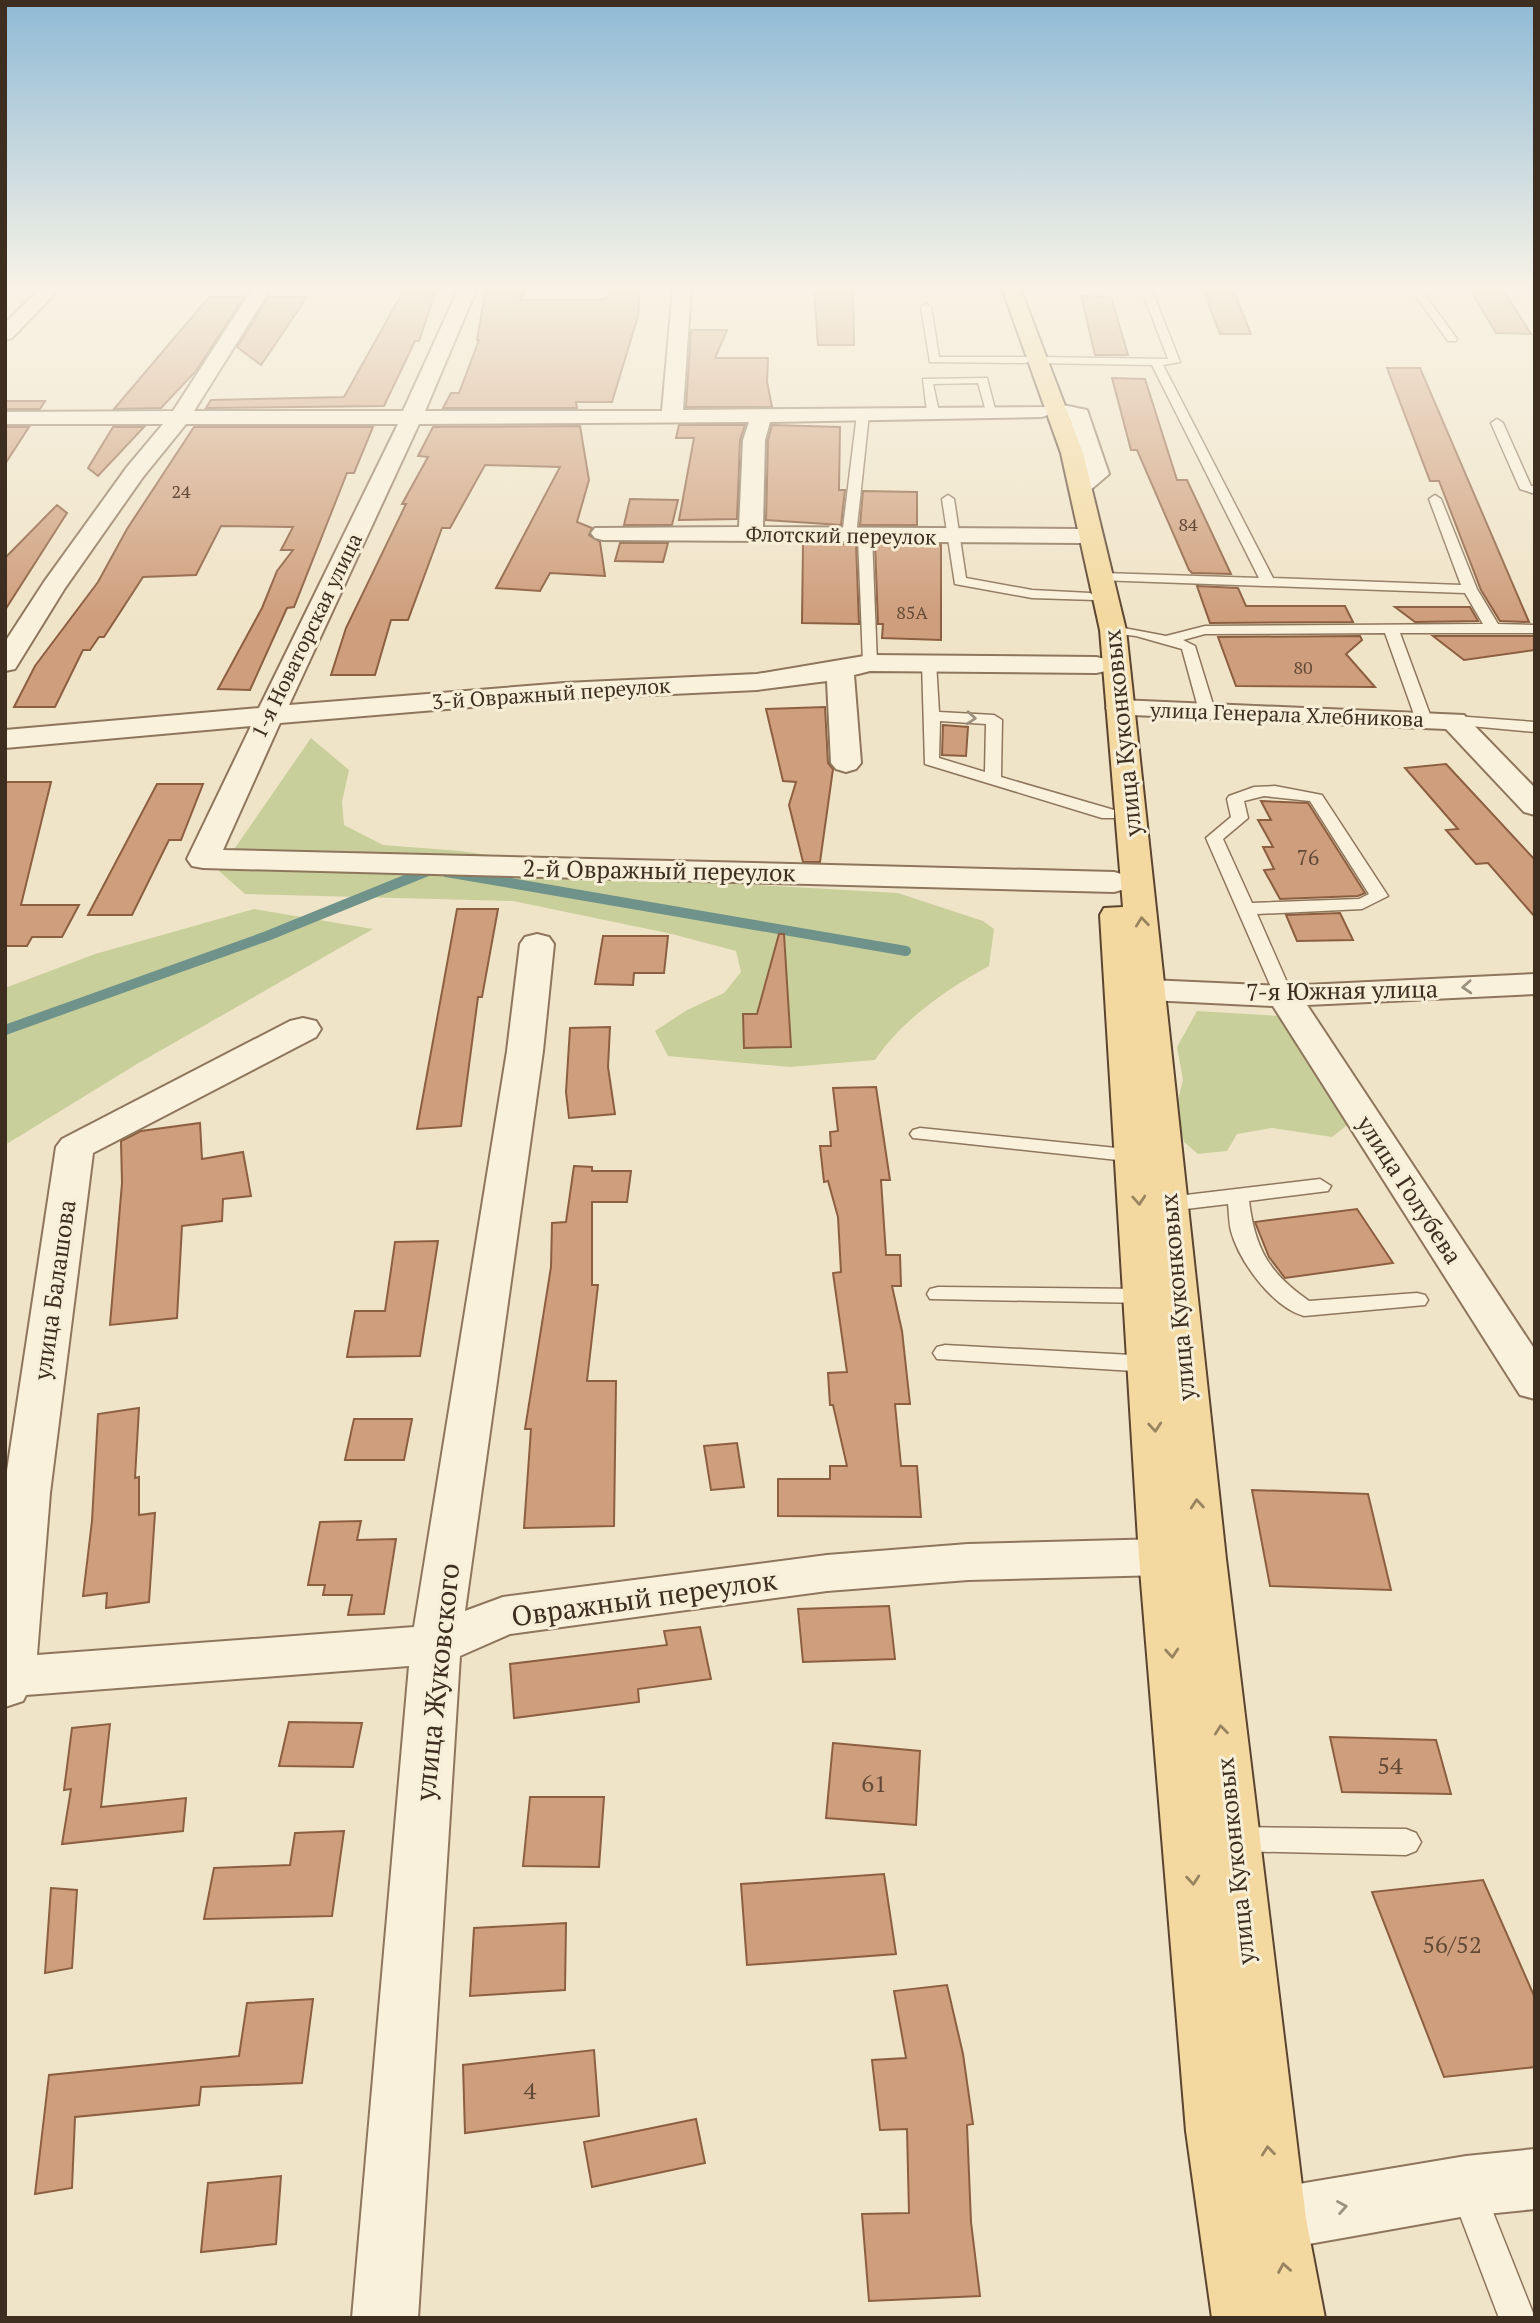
<svg xmlns="http://www.w3.org/2000/svg" width="1540" height="2323" font-family="'PT Serif',serif">
  <rect width="100%" height="100%" fill="#f0e4c8"/>
  <!-- green -->
  <path fill="#c9cf9b" d="M 311,738 L 349,770 L 342,802 L 344,825 L 383,845 L 461,851 L 652,879 L 898,893 L 983,921 L 994,929 L 989,966 C 947,989 903,1019 875,1060 L 790,1067 L 668,1056 L 655,1031 L 687,1010 L 724,993 L 741,972 L 736,951 L 672,934 L 513,901 L 245,894 L 219,871 Z
    M 254,909 L 373,929 L 137,1064 L 5,1145 L 5,988 L 95,954 Z
    M 1197,1011 L 1279,1016 L 1289,1027 L 1350,1123 L 1332,1137 L 1272,1128 L 1237,1134 L 1227,1151 L 1198,1154 L 1184,1142 L 1176,1108 L 1183,1080 L 1177,1047 Z"/>
  <g fill="none" stroke-linecap="round" stroke-linejoin="round">
    <!-- stream -->
    <path stroke="#6f938a" stroke-width="10" d="M 446,872 L 906,951
      M 5,1030 L 267,936 L 430,870"/>
  </g>
  <!-- building -->
  <path fill="#cf9f7d" stroke="#8d5f41" stroke-width="2" d="M 405,288 L 437,288 L 419,341 L 415,341 L 384,406 L 206,408 L 211,400 L 344,397 Z
    M 486,288 L 526,288 L 520,300 L 599,300 L 608,298 L 609,288 L 640,288 L 638,316 L 612,402 L 576,402 L 577,408 L 443,408 L 451,393 L 459,393 L 479,340 L 477,340 Z
    M 814,291 L 853,291 L 854,345 L 818,345 Z
    M 1471,291 L 1504,291 L 1531,334 L 1496,333 Z
    M 1204,292 L 1234,292 L 1251,334 L 1220,334 Z
    M 1081,296 L 1111,297 L 1128,355 L 1095,355 Z
    M 209,297 L 244,297 L 196,371 L 161,408 L 114,409 Z
    M 269,297 L 307,297 L 261,365 L 237,347 Z
    M 691,330 L 727,330 L 715,358 L 768,358 L 767,382 L 772,407 L 686,407 Z
    M 1387,368 L 1420,368 L 1529,622 L 1500,621 L 1481,590 L 1439,481 L 1430,481 Z
    M 1112,378 L 1145,379 L 1177,480 L 1187,480 L 1231,574 L 1192,573 L 1189,570 L 1137,450 L 1131,450 Z
    M 5,401 L 45,401 L 40,409 L 5,409 Z
    M 679,425 L 745,425 L 740,440 L 737,519 L 679,520 L 694,438 L 676,438 Z
    M 772,425 L 840,427 L 839,490 L 845,490 L 841,525 L 766,520 L 768,440 Z
    M 580,426 L 589,480 L 577,522 L 592,528 L 589,535 L 600,542 L 605,576 L 550,573 L 540,591 L 496,588 L 560,467 L 485,465 L 450,528 L 442,528 L 408,620 L 391,620 L 375,675 L 331,675 L 346,628 L 406,504 L 402,504 L 428,457 L 418,456 L 433,427 Z
    M 5,427 L 29,427 L 5,464 Z
    M 113,427 L 144,427 L 98,476 L 88,468 Z
    M 194,427 L 373,427 L 354,473 L 347,473 L 294,607 L 287,608 L 250,690 L 218,689 L 262,608 L 277,571 L 293,550 L 281,550 L 293,527 L 221,526 L 196,575 L 143,577 L 104,637 L 99,637 L 90,650 L 83,650 L 55,707 L 14,707 L 35,666 L 98,582 L 127,529 Z
    M 863,491 L 917,492 L 917,525 L 860,525 Z
    M 630,499 L 678,500 L 672,525 L 624,525 Z
    M 57,505 L 67,513 L 5,610 L 5,558 Z
    M 620,543 L 668,543 L 663,562 L 615,561 Z
    M 803,544 L 856,544 L 859,624 L 802,623 Z
    M 875,544 L 941,545 L 941,640 L 882,638 L 883,624 L 878,624 Z
    M 1197,586 L 1238,588 L 1246,606 L 1345,606 L 1353,622 L 1210,623 Z
    M 1395,607 L 1470,607 L 1478,621 L 1415,622 Z
    M 1360,636 L 1362,640 L 1346,654 L 1375,687 L 1236,686 L 1218,637 Z
    M 1433,636 L 1535,636 L 1535,650 L 1464,660 Z
    M 825,707 L 828,763 L 833,769 L 820,862 L 803,862 L 789,805 L 796,782 L 783,781 L 766,709 Z
    M 943,725 L 968,727 L 966,756 L 942,755 Z
    M 1446,764 L 1535,860 L 1535,917 L 1488,863 L 1476,864 L 1446,830 L 1458,829 L 1405,768 Z
    M 5,782 L 51,782 L 21,905 L 79,905 L 62,937 L 32,937 L 27,946 L 5,946 Z
    M 157,784 L 203,784 L 181,840 L 169,840 L 132,915 L 88,915 Z
    M 1261,801 L 1308,803 L 1365,893 L 1358,896 L 1280,899 L 1264,870 L 1274,869 L 1263,847 L 1273,847 L 1258,820 L 1271,820 Z
    M 457,909 L 498,909 L 482,997 L 478,997 L 461,1126 L 417,1129 Z
    M 1340,913 L 1353,940 L 1297,941 L 1286,915 Z
    M 779,934 L 784,934 L 791,1047 L 744,1048 L 743,1014 L 757,1014 Z
    M 603,936 L 668,936 L 664,973 L 634,973 L 633,985 L 595,984 Z
    M 610,1027 L 608,1067 L 615,1114 L 569,1118 L 566,1092 L 570,1028 Z
    M 876,1087 L 890,1180 L 881,1180 L 886,1255 L 900,1255 L 901,1286 L 892,1286 L 902,1331 L 910,1404 L 895,1404 L 901,1466 L 917,1466 L 921,1517 L 778,1516 L 778,1479 L 830,1479 L 830,1466 L 847,1466 L 833,1405 L 830,1405 L 828,1373 L 847,1372 L 833,1273 L 841,1272 L 838,1217 L 828,1181 L 824,1182 L 820,1146 L 831,1146 L 830,1132 L 838,1131 L 833,1088 Z
    M 200,1123 L 202,1159 L 243,1152 L 251,1196 L 223,1199 L 222,1221 L 182,1226 L 177,1318 L 110,1325 L 122,1183 L 121,1141 L 141,1131 Z
    M 574,1166 L 592,1167 L 592,1171 L 631,1171 L 627,1202 L 592,1202 L 592,1285 L 598,1285 L 587,1381 L 616,1381 L 614,1526 L 524,1528 L 531,1429 L 525,1429 L 551,1267 L 552,1223 L 566,1222 Z
    M 1357,1209 L 1393,1263 L 1285,1278 L 1269,1257 L 1255,1222 Z
    M 438,1241 L 420,1356 L 347,1357 L 355,1311 L 385,1311 L 395,1242 Z
    M 139,1408 L 135,1478 L 139,1477 L 139,1515 L 155,1513 L 149,1602 L 106,1608 L 107,1593 L 83,1596 L 92,1521 L 98,1414 Z
    M 354,1419 L 412,1419 L 404,1460 L 345,1460 Z
    M 737,1443 L 744,1487 L 711,1490 L 704,1446 Z
    M 1252,1490 L 1368,1494 L 1391,1590 L 1270,1586 Z
    M 361,1521 L 357,1540 L 396,1539 L 384,1614 L 348,1615 L 352,1595 L 323,1595 L 325,1585 L 308,1585 L 320,1522 Z
    M 889,1606 L 895,1659 L 803,1662 L 798,1609 Z
    M 700,1627 L 711,1679 L 638,1689 L 639,1702 L 514,1718 L 510,1664 L 667,1645 L 664,1631 Z
    M 289,1722 L 362,1723 L 353,1767 L 279,1766 Z
    M 110,1724 L 101,1807 L 186,1798 L 183,1831 L 62,1844 L 71,1789 L 64,1790 L 72,1728 Z
    M 1330,1737 L 1436,1740 L 1451,1794 L 1342,1792 Z
    M 833,1743 L 920,1751 L 916,1825 L 826,1818 Z
    M 530,1797 L 604,1797 L 599,1867 L 523,1866 Z
    M 344,1831 L 332,1916 L 204,1919 L 214,1868 L 290,1865 L 295,1833 Z
    M 884,1874 L 896,1954 L 747,1965 L 741,1884 Z
    M 1483,1880 L 1535,1998 L 1535,2067 L 1444,2077 L 1372,1892 Z
    M 51,1888 L 77,1890 L 72,1968 L 45,1973 Z
    M 566,1923 L 565,1990 L 470,1996 L 474,1928 Z
    M 947,1985 L 963,2054 L 973,2124 L 967,2125 L 971,2222 L 980,2296 L 869,2301 L 862,2214 L 909,2213 L 907,2129 L 880,2130 L 872,2060 L 906,2058 L 894,1991 Z
    M 313,1999 L 302,2083 L 201,2087 L 199,2105 L 75,2117 L 72,2188 L 35,2194 L 49,2075 L 239,2056 L 247,2003 Z
    M 594,2050 L 599,2116 L 465,2133 L 463,2065 Z
    M 696,2119 L 705,2163 L 592,2187 L 584,2142 Z
    M 281,2176 L 276,2244 L 201,2252 L 208,2183 Z"/>
  <g fill="none" stroke-linecap="round" stroke-linejoin="round">
    <!-- lane casing -->
    <g stroke="#8d765c" stroke-width="3">
      <path id="lane" d="M 1141,288 L 1151,288 L 1180,362 L 1163,365 L 1273,578 L 1461,585 L 1429,499 L 1435,495 L 1441,499 L 1477,589 L 1498,624 L 1535,625 L 1535,633 L 1400,633 L 1432,720 L 1424,725 L 1416,720 L 1385,633 L 1205,634 L 1183,640 L 1195,646 L 1215,711 L 1207,716 L 1199,711 L 1182,649 L 1136,636 L 1108,633 L 1108,627 L 1113,626 L 1166,636 L 1205,626 L 1483,624 L 1465,593 L 1098,580 L 1096,577 L 1103,573 L 1259,578 L 1152,365 L 1038,363 L 1033,360 L 1038,357 L 1168,359 Z
        M 1410,288 L 1420,288 L 1457,339 L 1456,341 L 1448,341 Z
        M 926,304 L 931,307 L 939,357 L 1026,357 L 1031,360 L 1026,363 L 930,362 L 921,307 Z
        M 987,378 L 996,413 L 986,411 L 978,383 L 933,384 L 939,412 L 933,415 L 927,412 L 923,379 Z
        M 863,411 L 869,414 L 856,536 L 849,540 L 842,536 L 857,414 Z
        M 1497,419 L 1503,423 L 1531,486 L 1535,486 L 1535,494 L 1520,489 L 1491,423 Z
        M 948,495 L 954,499 L 966,578 L 1032,590 L 1090,593 L 1097,597 L 1095,600 L 1032,598 L 955,584 L 942,499 Z
        M 865,532 L 872,536 L 877,663 L 870,667 L 863,663 L 858,536 Z
        M 929,658 L 936,662 L 939,712 L 994,715 L 1002,720 L 1001,777 L 1114,810 L 1114,818 L 1102,818 L 925,764 L 922,662 ZM 940,721 L 986,724 L 985,772 L 939,758 Z
        M 1454,716 L 1535,722 L 1535,732 L 1449,724 L 1446,721 Z
        M 1275,786 L 1322,795 L 1388,896 L 1362,909 L 1257,914 L 1293,996 L 1284,1002 L 1275,996 L 1206,838 L 1231,817 L 1227,799 L 1229,796 L 1254,787 ZM 1264,796 L 1310,801 L 1369,894 L 1359,899 L 1252,903 L 1223,839 L 1248,818 L 1244,801 Z
        M 920,1128 L 1136,1150 L 1146,1156 L 1136,1162 L 913,1138 L 910,1134 L 913,1130 Z
        M 1320,1179 L 1331,1186 L 1328,1191 L 1249,1201 C 1255,1249 1269,1273 1309,1301 L 1417,1293 L 1425,1295 L 1428,1300 L 1425,1305 L 1304,1316 C 1273,1308 1239,1261 1231,1231 C 1229,1223 1229,1212 1228,1204 L 1169,1211 L 1158,1204 L 1169,1197 Z
        M 938,1287 L 1145,1289 L 1153,1291 L 1156,1296 L 1153,1301 L 1145,1303 L 930,1299 L 927,1294 L 930,1289 Z
        M 945,1345 L 1150,1356 L 1158,1358 L 1162,1364 L 1158,1370 L 1150,1372 L 937,1359 L 933,1353 L 937,1347 Z
        M 1233,1827 L 1406,1829 L 1416,1833 L 1421,1842 L 1416,1851 L 1406,1855 L 1233,1851 L 1223,1848 L 1218,1839 L 1223,1830 Z
        M 1467,2173 L 1479,2177 L 1535,2318 L 1499,2318 L 1450,2189 L 1455,2177 Z"/>
    </g>
    <!-- street casing -->
    <g stroke="#8d765c" stroke-width="4">
      <path id="street" d="M 41,288 L 60,288 L 12,338 L 5,340 L 5,323 Z
        M 253,288 L 271,288 L 194,411 L 403,411 L 459,288 L 477,288 L 425,411 L 662,411 L 673,288 L 691,288 L 683,410 L 1050,407 L 1058,404 L 1087,410 L 1109,474 L 1088,492 L 1072,492 L 1069,487 L 1086,472 L 1070,419 L 1050,414 L 1042,417 L 770,422 L 765,440 L 763,527 L 1080,529 L 1089,531 L 1092,536 L 1089,541 L 1080,543 L 603,540 L 595,538 L 591,533 L 595,528 L 739,527 L 743,440 L 749,422 L 419,424 L 289,705 L 565,683 L 757,674 L 870,655 L 1096,657 L 1106,659 L 1110,665 L 1106,671 L 1096,673 L 870,671 L 854,675 L 861,763 L 856,769 L 846,772 L 836,769 L 831,763 L 827,681 L 757,690 L 565,699 L 280,723 L 223,850 L 1114,872 L 1125,875 L 1130,882 L 1125,889 L 1114,892 L 203,868 L 192,866 L 187,859 L 251,726 L 5,748 L 5,730 L 259,708 L 398,424 L 186,424 L 143,477 L 65,588 L 15,669 L 5,671 L 5,642 L 44,582 L 127,467 L 163,424 L 5,424 L 5,412 L 173,411 Z
        M 1120,700 L 1464,715 L 1535,788 L 1535,815 L 1524,812 L 1446,729 L 1110,714 L 1106,708 L 1110,702 Z
        M 537,934 L 549,937 L 554,944 L 543,1051 L 465,1611 L 503,1597 L 827,1555 L 968,1544 L 1163,1539 L 1180,1544 L 1187,1557 L 1180,1570 L 1163,1575 L 968,1580 L 827,1591 L 510,1634 L 460,1656 L 418,2318 L 352,2318 L 409,1666 L 26,1695 L 23,1701 L 5,1707 L 5,1484 L 56,1147 L 62,1139 L 290,1021 L 303,1018 L 316,1021 L 321,1029 L 316,1037 L 93,1153 L 50,1493 L 37,1655 L 414,1627 L 507,1051 L 520,944 L 525,937 Z
        M 1535,974 L 1535,994 L 1307,1005 L 1535,1350 L 1535,1399 L 1520,1395 L 1273,1006 L 1149,1000 L 1137,997 L 1132,990 L 1137,983 L 1149,980 L 1284,986 Z
        M 1535,2149 L 1535,2209 L 1466,2216 L 1275,2250 L 1253,2241 L 1244,2219 L 1253,2197 L 1275,2188 L 1466,2156 Z"/>
    </g>
    <!-- primary casing -->
    <g stroke="#5b4430" stroke-width="4">
      <path id="primary" d="M 1002,288 L 1020,288 L 1083,453 L 1126,630 L 1226,1559 L 1306,2219 L 1325,2318 L 1212,2318 L 1186,2131 L 1139,1557 L 1100,915 L 1104,908 L 1123,907 L 1100,630 L 1061,453 Z"/>
    </g>
    <!-- lane -->
    <use href="#lane" fill="#faf1dc" fill-rule="evenodd"/>
    <!-- street -->
    <use href="#street" fill="#faf1dc" fill-rule="evenodd"/>
    <!-- primary -->
    <use href="#primary" fill="#f3d9a0" fill-rule="evenodd"/>
  </g>
  <!-- one-way arrows -->
  <defs><path id="oneway-chevron" d="M-2-3.5L2.5 0L-2 3.5" fill="none" stroke-width="1.6" stroke-linecap="round" stroke-linejoin="round" transform="scale(1.75)"/></defs>
  <g stroke="#9c907e">
    <use href="#oneway-chevron" transform="translate(971 718) rotate(4)"/>
    <use href="#oneway-chevron" transform="translate(1467 987) rotate(177)"/>
    <use href="#oneway-chevron" transform="translate(1342 2207) rotate(-10)"/>
  </g>
  <g stroke="#988460">
    <use href="#oneway-chevron" transform="translate(1142 922) rotate(-96)"/>
    <use href="#oneway-chevron" transform="translate(1139 1200) rotate(86)"/>
    <use href="#oneway-chevron" transform="translate(1155 1427) rotate(85)"/>
    <use href="#oneway-chevron" transform="translate(1197 1504) rotate(-95)"/>
    <use href="#oneway-chevron" transform="translate(1172 1653) rotate(85)"/>
    <use href="#oneway-chevron" transform="translate(1221 1730) rotate(-96)"/>
    <use href="#oneway-chevron" transform="translate(1193 1880) rotate(85)"/>
    <use href="#oneway-chevron" transform="translate(1268 2151) rotate(-96)"/>
    <use href="#oneway-chevron" transform="translate(1284 2268) rotate(-100)"/>
  </g>
  <!-- sky -->
  <linearGradient id="sky" x2="0" y2="1"><stop stop-color="#8fbad6"/><stop offset="0.47" stop-color="#f8f3e6"/><stop offset="1" stop-color="#f8f3e6" stop-opacity="0"/></linearGradient>
  <rect width="1540" height="613" fill="url(#sky)"/>
  <g text-anchor="middle" stroke-width="6" stroke-linejoin="round" paint-order="stroke">
    <!-- far-number labels -->
    <g font-size="18" fill="#624a37">
      <text x="181" y="498">24</text>
      <text x="1188" y="531">84</text>
      <text x="912" y="619">85А</text>
      <text x="1303" y="674">80</text>
    </g>
    <!-- far-street labels -->
    <g font-size="21" fill="#3d2e20" stroke="#f7eed8">
      <text transform="translate(841 536) rotate(1)" y="7">Флотский переулок</text>
      <text transform="translate(307 636) rotate(-64)" y="7">1-я Новаторская улица</text>
      <text transform="translate(551 694) rotate(-4)" y="7">3-й Овражный переулок</text>
      <text transform="translate(1287 715) rotate(2)" y="7">улица Генерала Хлебникова</text>
    </g>
    <!-- number labels -->
    <g font-size="21" fill="#624a37">
      <text x="1308" y="865">76</text>
    </g>
    <!-- street labels -->
    <g font-size="24" fill="#3d2e20" stroke="#f7eed8">
      <text transform="translate(1123 733) rotate(-96)" y="8">улица Куконковых</text>
      <text transform="translate(659 871) rotate(1)" y="8">2-й Овражный переулок</text>
      <text transform="translate(1342 991) rotate(-1)" y="8">7-я Южная улица</text>
      <text transform="translate(1409 1190) rotate(57)" y="8">улица Голубева</text>
      <text transform="translate(55 1290) rotate(-82)" y="8">улица Балашова</text>
      <text transform="translate(1178 1297) rotate(-95)" y="8">улица Куконковых</text>
      <text transform="translate(1236 1861) rotate(-96)" y="8">улица Куконковых</text>
    </g>
    <!-- near-number labels -->
    <g font-size="24" fill="#624a37">
      <text x="1390" y="1774">54</text>
      <text x="874" y="1792">61</text>
      <text x="1452" y="1953">56/52</text>
      <text x="530" y="2099">4</text>
    </g>
    <!-- near-street labels -->
    <g font-size="28" fill="#3d2e20" stroke="#f7eed8">
      <text transform="translate(644 1598) rotate(-8)" y="10">Овражный переулок</text>
      <text transform="translate(437 1682) rotate(-84)" y="10">улица Жуковского</text>
    </g>
  </g>
  <!-- border -->
  <rect width="1540" height="2323" fill="none" stroke="#3d2e20" stroke-width="14"/>
</svg>
